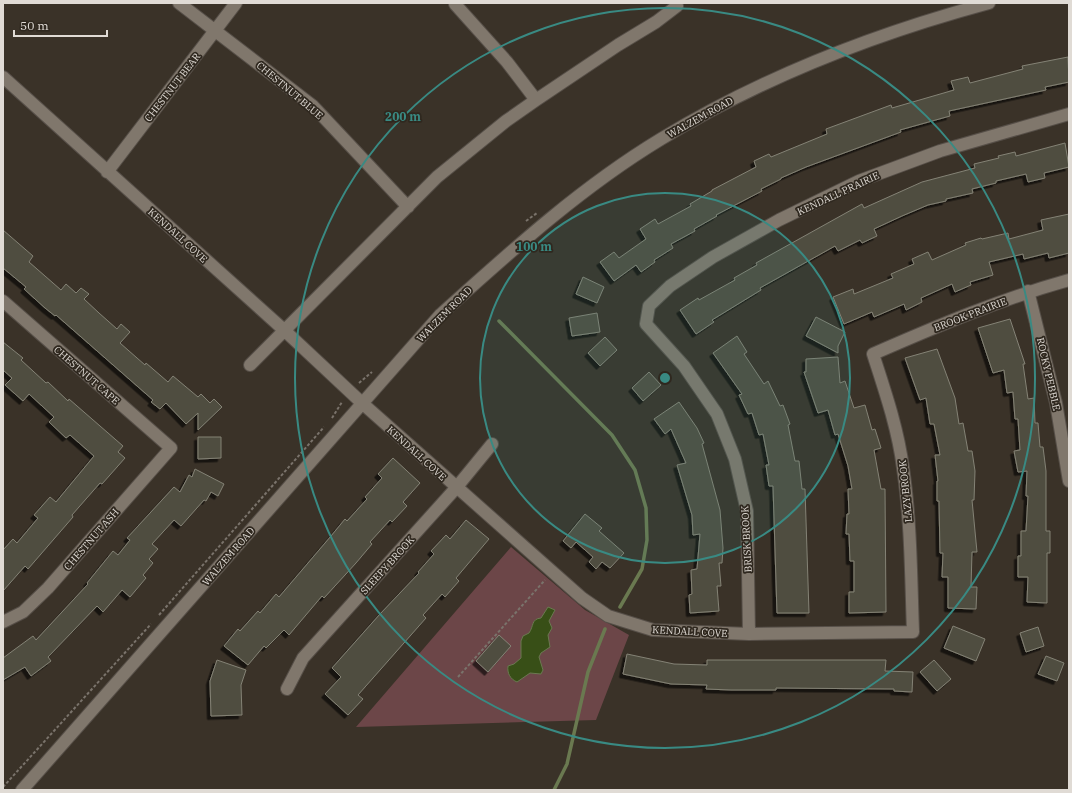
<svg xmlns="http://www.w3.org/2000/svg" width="1072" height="793" font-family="'IBM Plex Serif',serif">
  <defs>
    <filter id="shadow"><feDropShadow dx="-3.5" dy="3.5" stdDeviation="0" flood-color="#0009"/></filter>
  </defs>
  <rect width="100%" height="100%" fill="#3a3228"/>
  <!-- green -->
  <path fill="#6c4648" d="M 511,547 L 585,610 L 629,635 L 596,720 L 356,727 Z"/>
  <!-- water -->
  <path fill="#384f17" stroke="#6a7950" d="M 548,607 L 555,610 L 549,621 L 552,628 L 548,635 L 550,647 L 541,653 L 539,657 L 543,670 L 541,674 L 530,673 L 517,682 C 510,679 507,673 508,666 L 514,664 L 521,658 L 521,641 L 523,636 L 529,633 C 534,626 531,619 541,618 Z"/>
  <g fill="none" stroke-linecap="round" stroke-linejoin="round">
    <!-- stream -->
    <path stroke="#6a7950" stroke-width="3.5" d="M 499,321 L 612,435 L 635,470 L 646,508 L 647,540 L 642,569 L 620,607
      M 554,790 L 567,764 L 588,672 L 605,629"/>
  </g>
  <!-- building -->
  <path fill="#4f4e41" stroke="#848275" filter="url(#shadow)" d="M 1068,57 L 1069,82 L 1045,87 L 1046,90 L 949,111 L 950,116 L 900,130 L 901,132 L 806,167 L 781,178 L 781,179 L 761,189 L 762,191 L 716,215 L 717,216 L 694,229 L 695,231 L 671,244 L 673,248 L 654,260 L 655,262 L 641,272 L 636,265 L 614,281 L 600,262 L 614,252 L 619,258 L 646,239 L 640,229 L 655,219 L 658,224 L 691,206 L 690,204 L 712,191 L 712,190 L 756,167 L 754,161 L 769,154 L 771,157 L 827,134 L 826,129 L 891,105 L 892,108 L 954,90 L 951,81 L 968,77 L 970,83 L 1023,69 L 1022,66 Z
    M 1065,143 L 1069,167 L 1044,173 L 1045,178 L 1028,182 L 1026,174 L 996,181 L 996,183 L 972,189 L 973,193 L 946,199 L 946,201 L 928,205 L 902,216 L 874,229 L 877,236 L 862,243 L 860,240 L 838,251 L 835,246 L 760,288 L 761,290 L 712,320 L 714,322 L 696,334 L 680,310 L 698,298 L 699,300 L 735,280 L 734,278 L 757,265 L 756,263 L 862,204 L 864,208 L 922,182 L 975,168 L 974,164 L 999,158 L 998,156 L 1015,152 L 1016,156 Z
    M 1069,214 L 1069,253 L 1049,258 L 1048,253 L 1024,259 L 1023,254 L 989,262 L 993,275 L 970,282 L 971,285 L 955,292 L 952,284 L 921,298 L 922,302 L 906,310 L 904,304 L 874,317 L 872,312 L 844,324 L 833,297 L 853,289 L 854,294 L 893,278 L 891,274 L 914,264 L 912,259 L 928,252 L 932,260 L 966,245 L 965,243 L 981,238 L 982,239 L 1008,233 L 1009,239 L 1043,230 L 1041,220 Z
    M 3,230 L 33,256 L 29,262 L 61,290 L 66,284 L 76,293 L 81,288 L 89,294 L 84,299 L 99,313 L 117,329 L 121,324 L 130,332 L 120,343 L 145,365 L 146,363 L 168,382 L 173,376 L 198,397 L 201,394 L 210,403 L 214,399 L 222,407 L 198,430 L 198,413 L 186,424 L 166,403 L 160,409 L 151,402 L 153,400 L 56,315 L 55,316 L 45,308 L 24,289 L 26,287 L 3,268 Z
    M 583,277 L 604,287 L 597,303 L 576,294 Z
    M 597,313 L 600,332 L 572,336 L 569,318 Z
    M 816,317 L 845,332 L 838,346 L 838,353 L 806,336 Z
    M 1010,319 L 1025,364 L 1023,364 L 1028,399 L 1034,398 L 1035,423 L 1038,423 L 1040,447 L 1043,447 L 1046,471 L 1046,531 L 1050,531 L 1050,553 L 1047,553 L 1047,603 L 1027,602 L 1028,577 L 1018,577 L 1018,556 L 1021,556 L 1021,531 L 1026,531 L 1028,496 L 1026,496 L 1027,471 L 1018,472 L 1014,451 L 1020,450 L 1018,419 L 1015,419 L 1013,392 L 1007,393 L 1004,370 L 993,373 L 978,328 Z
    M 737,336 L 747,352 L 744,354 L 764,384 L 768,381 L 780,406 L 783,405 L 790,424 L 788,425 L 795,461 L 799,461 L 802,489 L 805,489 L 809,613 L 777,613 L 773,486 L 769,486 L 766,465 L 769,465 L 763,434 L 759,435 L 752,413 L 748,414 L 739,395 L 742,394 L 713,353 Z
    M 605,337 L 617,350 L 600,366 L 588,353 Z
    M 3,342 L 23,358 L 21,360 L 46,383 L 48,382 L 68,401 L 69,399 L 123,446 L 118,452 L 125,458 L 102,484 L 100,483 L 72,515 L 73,517 L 28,569 L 25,566 L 3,591 L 3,550 L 13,539 L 17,543 L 38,518 L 34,515 L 50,497 L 56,502 L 94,456 L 70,435 L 66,438 L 49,422 L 54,417 L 29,394 L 23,401 L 5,385 L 12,378 L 3,370 Z
    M 937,349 L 955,398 L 959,424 L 963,423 L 968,451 L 972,451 L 975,471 L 974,500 L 972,500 L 977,552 L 972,552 L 971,587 L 977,587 L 976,609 L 948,608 L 948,577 L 942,577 L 943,553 L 940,553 L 939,501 L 937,501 L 937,481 L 938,481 L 935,455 L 940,455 L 934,424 L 930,424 L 926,398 L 920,400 L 905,358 Z
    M 838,357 L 840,383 L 845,381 L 854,408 L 865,405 L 872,430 L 875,429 L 881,448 L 874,450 L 881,489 L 885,489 L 886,612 L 849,613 L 849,592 L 854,592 L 854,561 L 850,561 L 849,534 L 846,534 L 847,514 L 849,514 L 848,489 L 852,489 L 848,466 L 838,434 L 835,435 L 828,410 L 818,413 L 804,372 L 806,372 L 806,359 Z
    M 649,372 L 661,385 L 643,401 L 632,388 Z
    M 679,402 L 697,428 L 704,443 L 702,444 L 720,510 L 723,548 L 722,563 L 719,563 L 721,586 L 717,586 L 719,611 L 690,613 L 689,595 L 692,594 L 691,570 L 697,569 L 700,534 L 693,535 L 692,515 L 677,465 L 686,463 L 671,429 L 665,434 L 654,419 Z
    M 198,437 L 221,437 L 221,458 L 198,459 Z
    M 393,458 L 420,483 L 403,502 L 407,506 L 392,522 L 390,520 L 370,542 L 372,544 L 356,563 L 324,598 L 322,596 L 289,635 L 284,630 L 266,648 L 264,646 L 248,665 L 224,646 L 238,629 L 240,631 L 258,611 L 260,613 L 276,594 L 279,597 L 331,536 L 345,519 L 347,521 L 367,499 L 365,497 L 382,478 L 378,474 Z
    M 195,469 L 224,484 L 218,496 L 211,492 L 206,501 L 204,500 L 181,526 L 174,520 L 152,544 L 158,549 L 149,559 L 153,563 L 143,575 L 146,578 L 130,597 L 122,590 L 103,612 L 97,606 L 48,657 L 51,661 L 31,676 L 25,667 L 3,680 L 3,658 L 33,636 L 36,640 L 88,584 L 87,583 L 113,551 L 118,555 L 130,540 L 127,538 L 174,487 L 180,492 L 189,475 L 192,477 Z
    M 585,514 L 602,528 L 599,531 L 624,553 L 610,568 L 602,562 L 596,569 L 589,562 L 593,557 L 576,542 L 571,548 L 563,541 Z
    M 466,520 L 489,539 L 456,578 L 459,581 L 445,597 L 442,594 L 423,615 L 426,618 L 358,695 L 363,699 L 348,715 L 325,694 L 341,677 L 332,668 L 380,614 L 419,573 L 418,572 L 434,554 L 431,551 L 446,535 L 450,539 Z
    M 953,626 L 985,639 L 976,661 L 944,648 Z
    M 1038,627 L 1044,646 L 1026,652 L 1020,633 Z
    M 499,635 L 511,646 L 488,672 L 476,661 Z
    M 627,654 L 674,664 L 707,665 L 707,660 L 886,660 L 885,671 L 913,672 L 912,692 L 894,691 L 894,689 L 776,688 L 776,690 L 731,690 L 706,689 L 707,685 L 671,684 L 623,674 Z
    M 1046,656 L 1064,663 L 1057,681 L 1038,674 Z
    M 217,660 L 246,670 L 241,685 L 242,715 L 211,716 L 210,681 Z
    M 934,660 L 951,679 L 937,691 L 920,672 Z"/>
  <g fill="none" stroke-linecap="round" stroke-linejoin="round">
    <!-- minor casing -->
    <g stroke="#564f48" stroke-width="14">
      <path id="minor" d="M 179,3 L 313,106 L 408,207
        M 455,4 L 507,62 L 536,100
        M 3,77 L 284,330 L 362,403 L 582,598 L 608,616 L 653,630 L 749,634 L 913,632 C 911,578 911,522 903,468 C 898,429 885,391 873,354 C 937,326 1001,299 1069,280
        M 107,172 L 236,3
        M 1028,291 L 1056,403 L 1069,481
        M 3,301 L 171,448 L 48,588 L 23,612 L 3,622
        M 250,365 L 437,177 L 506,121 L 536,100 L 618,45 L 656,22 L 677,6 L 676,3
        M 749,634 L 747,511 L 735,459 L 717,414 L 684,366 L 646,324 L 649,306 L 670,286 L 713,257 L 779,220 L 859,181 L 940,151 L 1069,114
        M 287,689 L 303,658 L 456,488 L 492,444
        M 22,790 L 440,315 C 510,252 580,188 661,139 C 763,77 874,34 989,3"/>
    </g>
    <!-- path -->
    <path stroke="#7a736b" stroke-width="2" stroke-dasharray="3 2" stroke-linecap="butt" d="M 526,221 L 537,213
      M 359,383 L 372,372
      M 332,418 L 342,402
      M 159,615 L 324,427
      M 458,677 L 545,580
      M 3,787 L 151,624"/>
    <!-- minor -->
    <use href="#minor" stroke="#80776c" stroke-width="12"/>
  </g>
  <!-- distance rings -->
  <circle cx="665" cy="378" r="185" fill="#398a83" fill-opacity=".12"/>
  <g fill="none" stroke="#398a83" stroke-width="2">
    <circle cx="665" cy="378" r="185"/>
    <circle cx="665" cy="378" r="370"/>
  </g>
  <g text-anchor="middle" stroke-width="3.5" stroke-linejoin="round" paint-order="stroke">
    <!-- street labels -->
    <g font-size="10" fill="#e0dbd5" stroke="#2f281f">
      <text transform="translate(172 87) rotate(-52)" y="4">CHESTNUT BEAR</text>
      <text transform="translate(290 90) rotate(40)" y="4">CHESTNUT BLUE</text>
      <text transform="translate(700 117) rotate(-29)" y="4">WALZEM ROAD</text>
      <text transform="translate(838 193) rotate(-25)" y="4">KENDALL PRAIRIE</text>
      <text transform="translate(178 235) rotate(42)" y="4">KENDALL COVE</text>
      <text transform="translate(444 314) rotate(-45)" y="4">WALZEM ROAD</text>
      <text transform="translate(970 314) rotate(-21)" y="4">BROOK PRAIRIE</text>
      <text transform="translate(1049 374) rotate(77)" y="4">ROCKY PEBBLE</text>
      <text transform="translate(87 375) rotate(41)" y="4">CHESTNUT CAPE</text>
      <text transform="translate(417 453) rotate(42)" y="4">KENDALL COVE</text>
      <text transform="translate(905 491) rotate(-96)" y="4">LAZY BROOK</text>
      <text transform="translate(91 539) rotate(-49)" y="4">CHESTNUT ASH</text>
      <text transform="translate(746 539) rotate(-93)" y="4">BRISK BROOK</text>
      <text transform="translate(228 556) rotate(-49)" y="4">WALZEM ROAD</text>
      <text transform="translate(387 565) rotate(-48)" y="4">SLEEPY BROOK</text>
      <text transform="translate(690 631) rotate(3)" y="4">KENDALL COVE</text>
    </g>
  </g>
  <circle cx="665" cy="378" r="6" fill="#398a83" stroke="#2f281f" stroke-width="2"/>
  <g font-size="12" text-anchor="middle" font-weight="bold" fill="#398a83" stroke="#2f281f" stroke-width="3.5" stroke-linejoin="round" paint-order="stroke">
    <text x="403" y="121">200 m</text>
    <text x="534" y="251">100 m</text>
  </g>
  <!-- border -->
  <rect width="1072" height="793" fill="none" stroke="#e0dbd5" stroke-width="8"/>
  <!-- scale -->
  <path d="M14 30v6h93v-6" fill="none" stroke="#e0dbd5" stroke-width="2"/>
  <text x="20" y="30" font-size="12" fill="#e0dbd5" stroke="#2f281f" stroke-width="3" paint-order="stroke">50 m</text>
</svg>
